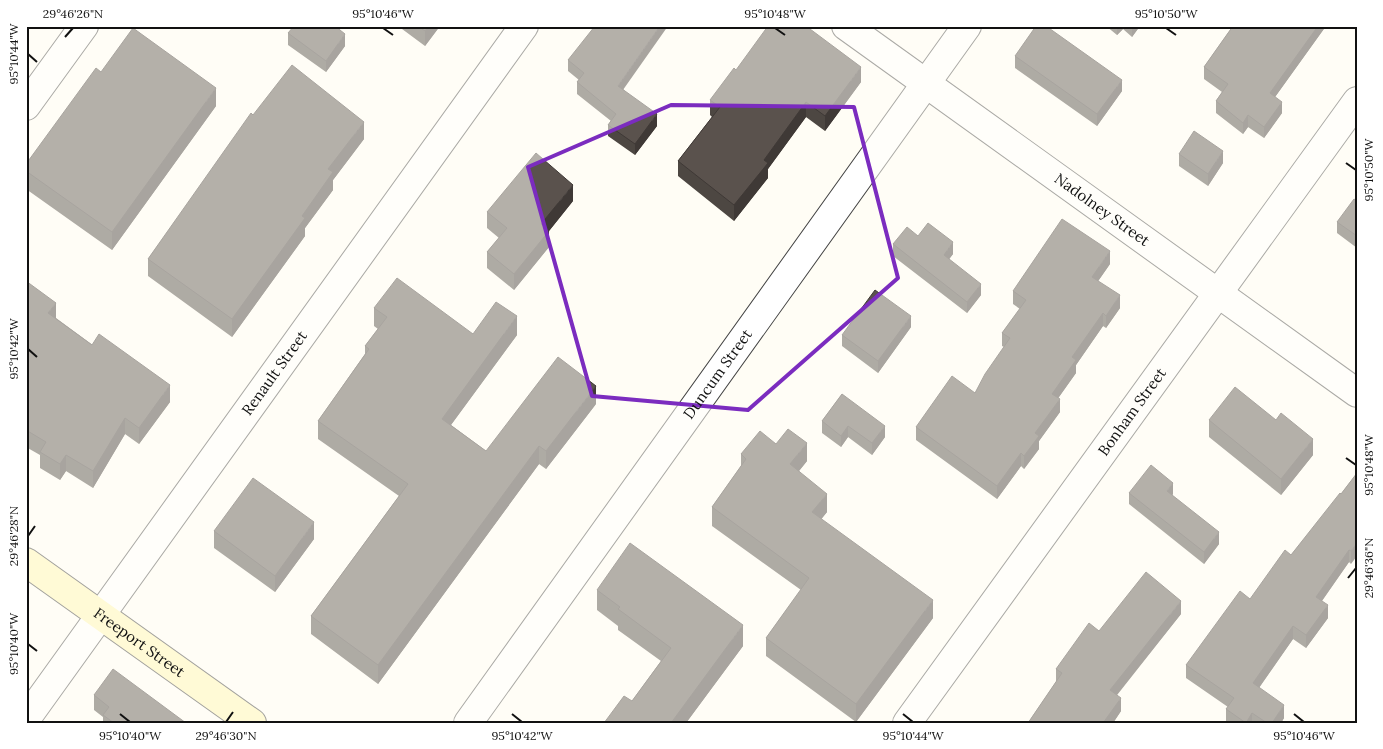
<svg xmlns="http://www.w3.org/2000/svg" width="1383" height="749" font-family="Lora,serif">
  <rect width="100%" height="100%" fill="#fffdf5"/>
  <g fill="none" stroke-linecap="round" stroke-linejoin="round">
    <!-- street casing -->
    <g stroke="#444" stroke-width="30">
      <g id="street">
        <path id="s1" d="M 846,26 L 1357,393"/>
        <path d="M 26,106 L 84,26"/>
        <path id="s2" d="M 26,719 L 524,26"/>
        <path id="s3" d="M 468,723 L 967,26"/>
        <path id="s4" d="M 907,723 L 1357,101"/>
      </g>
    </g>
    <!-- secondary casing -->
    <g stroke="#333" stroke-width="30">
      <g id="secondary">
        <path id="s5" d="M 26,562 L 252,723"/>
      </g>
    </g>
    <!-- street -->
    <use href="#street" stroke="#fff" stroke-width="28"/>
    <!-- secondary -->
    <use href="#secondary" stroke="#fff6b0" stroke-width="28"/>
  </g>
  <!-- wall -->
  <path fill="#4d4742" d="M 398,26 L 440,26 L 425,46 Z
    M 1106,26 L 1140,26 L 1132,37 L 1123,29 L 1117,35 Z
    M 1233,26 L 1326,26 L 1275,97 L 1282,113 L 1264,138 L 1248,127 L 1243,134 L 1216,113 L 1216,101 L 1222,92 L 1204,79 L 1204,67 Z
    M 288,33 L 345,46 L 326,72 L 288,45 Z
    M 1015,56 L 1122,91 L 1097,126 L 1015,68 Z
    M 568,60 L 623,89 L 657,126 L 635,155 L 608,136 L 608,125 L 611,121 L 577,94 L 577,82 L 579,80 L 568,71 Z
    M 736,70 L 861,82 L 825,131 L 806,117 L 768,169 L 768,178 L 734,221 L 678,176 L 678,161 L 712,117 L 710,115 L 710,100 Z
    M 101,72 L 216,106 L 112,250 L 26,189 L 26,164 Z
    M 253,115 L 364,139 L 333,180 L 333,190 L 305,228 L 305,236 L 232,337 L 148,276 L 148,259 Z
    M 1179,154 L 1223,163 L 1208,186 L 1179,166 Z
    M 573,201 L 549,231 L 549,247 L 514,290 L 487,268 L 487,252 L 499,238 L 487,228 L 487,212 Z
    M 1357,201 L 1357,248 L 1337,233 L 1337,222 Z
    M 918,236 L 953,254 L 949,259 L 981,295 L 967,313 L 893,256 L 893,244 Z
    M 1110,264 L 1098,281 L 1120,308 L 1106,328 L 1103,326 L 1076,365 L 1076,373 L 1058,398 L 1060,412 L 1039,441 L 1039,449 L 1024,469 L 1021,466 L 997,499 L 916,440 L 916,427 L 975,393 L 1004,347 L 1002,346 L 1002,333 L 1020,309 L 1013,304 L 1013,291 Z
    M 26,281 L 56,318 L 170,402 L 139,444 L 125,434 L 93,488 L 66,471 L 60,480 L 40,468 L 40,455 L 26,447 Z
    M 374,308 L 473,334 L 517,335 L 451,425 L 486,451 L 596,404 L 546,469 L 539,464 L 378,684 L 311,634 L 311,616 L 399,496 L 318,439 L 318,421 L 365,354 L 365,346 L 378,329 L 374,326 Z
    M 911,327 L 878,373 L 842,346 L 842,335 Z
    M 842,394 L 885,437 L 872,455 L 848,437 L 841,447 L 822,433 L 822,421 Z
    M 1209,420 L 1313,455 L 1281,495 L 1209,437 Z
    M 776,444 L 807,461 L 799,471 L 827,512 L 821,519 L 933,618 L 856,722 L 766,656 L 766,638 L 801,590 L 712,526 L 712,507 L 741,466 L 741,454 Z
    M 1357,473 L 1351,564 L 1349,562 L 1322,601 L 1328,618 L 1306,648 L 1293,639 L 1259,688 L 1284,718 L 1281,723 L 1228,723 L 1226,722 L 1226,709 L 1228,707 L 1186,678 L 1186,665 L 1250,599 L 1291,555 L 1341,494 Z
    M 1129,493 L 1173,494 L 1172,495 L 1219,544 L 1204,564 L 1129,504 Z
    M 214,531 L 314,539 L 275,592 L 214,548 Z
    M 597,590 L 743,646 L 686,723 L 604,723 L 632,701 L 661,661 L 618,630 L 618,626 L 597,610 Z
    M 1181,614 L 1116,695 L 1121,711 L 1113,723 L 1028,723 L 1056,682 L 1056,669 L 1099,631 Z
    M 94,695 L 186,723 L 103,723 L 103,717 L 94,710 Z"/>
  <!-- shaded-wall -->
  <path fill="#3f3936" d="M 429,26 L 440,26 L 425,46 L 425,31 Z
    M 660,26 L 668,26 L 618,97 L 618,86 Z
    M 1117,26 L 1123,26 L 1123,29 L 1117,35 Z
    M 1132,26 L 1140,26 L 1132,37 Z
    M 1318,26 L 1326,26 L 1270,104 L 1270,93 Z
    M 345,34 L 345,46 L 326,72 L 326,61 Z
    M 861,67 L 861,82 L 825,131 L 825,116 Z
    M 1122,80 L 1122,91 L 1097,126 L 1097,114 Z
    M 216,88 L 216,106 L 112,250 L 112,232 Z
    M 806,102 L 806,117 L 768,169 L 768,178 L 734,221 L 734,205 L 764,160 Z
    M 1282,102 L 1282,113 L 1264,138 L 1264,127 Z
    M 657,114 L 657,126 L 635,155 L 635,144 Z
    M 1248,115 L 1248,127 L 1243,134 L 1243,123 Z
    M 364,122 L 364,139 L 333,180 L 333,190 L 305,228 L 305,236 L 232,337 L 232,319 L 328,169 Z
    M 1223,151 L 1223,163 L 1208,186 L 1208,174 Z
    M 573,185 L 573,201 L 541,241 L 541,224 Z
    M 549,231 L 549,247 L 514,290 L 514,274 Z
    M 953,242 L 953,254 L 944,266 L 944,255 Z
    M 1110,251 L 1110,264 L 1092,290 L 1092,277 Z
    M 981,284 L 981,295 L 967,313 L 967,302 Z
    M 1120,295 L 1120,308 L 1106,328 L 1106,316 Z
    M 56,303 L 56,319 L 48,313 Z
    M 1103,313 L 1103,326 L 1076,365 L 1076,373 L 1052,407 L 1052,394 L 1072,357 Z
    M 517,316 L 517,335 L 442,437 L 442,419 Z
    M 911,316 L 911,327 L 878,373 L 878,361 Z
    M 170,385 L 170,402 L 139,444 L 139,428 Z
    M 596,386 L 596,404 L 546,469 L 546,451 Z
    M 1060,399 L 1060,412 L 1039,441 L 1039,449 L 1024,469 L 1024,456 L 1035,433 Z
    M 125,418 L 125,434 L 93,488 L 93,471 Z
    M 848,426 L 848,437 L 841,447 L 841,436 Z
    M 885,426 L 885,437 L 872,455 L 872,443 Z
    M 1313,439 L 1313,455 L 1281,495 L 1281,479 Z
    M 807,443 L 807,461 L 790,482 L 790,464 Z
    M 539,446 L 539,464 L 378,684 L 378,665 Z
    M 1021,453 L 1021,466 L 997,499 L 997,486 Z
    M 66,455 L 66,471 L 60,480 L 60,464 Z
    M 1173,483 L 1173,494 L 1167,502 L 1167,491 Z
    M 827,494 L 827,512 L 812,531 L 812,512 Z
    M 314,522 L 314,539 L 275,592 L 275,576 Z
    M 1219,532 L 1219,544 L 1204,564 L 1204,552 Z
    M 1357,543 L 1357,556 L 1351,564 L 1351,551 Z
    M 1349,550 L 1349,562 L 1316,609 L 1316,597 Z
    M 933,600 L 933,618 L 856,722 L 856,704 Z
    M 1181,601 L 1181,614 L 1110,704 L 1110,690 Z
    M 1328,605 L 1328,618 L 1306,648 L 1306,635 Z
    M 743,625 L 743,646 L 686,723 L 671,723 Z
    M 1293,626 L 1293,639 L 1253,696 L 1253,683 Z
    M 1121,698 L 1121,711 L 1113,723 L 1103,723 Z
    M 1284,705 L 1284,718 L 1281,723 L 1272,723 Z
    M 1252,713 L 1252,723 L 1246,723 Z"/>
  <!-- building -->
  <path fill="#5a524d" stroke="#3f3936" d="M 294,26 L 335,26 L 345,34 L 326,61 L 288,33 Z
    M 418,26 L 429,26 L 425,31 Z
    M 595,26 L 660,26 L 618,86 L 657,114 L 635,144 L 608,125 L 616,114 L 577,82 L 584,73 L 568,60 Z
    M 768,26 L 806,26 L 861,67 L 825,116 L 806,102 L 764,160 L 768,163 L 734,205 L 678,161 L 720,107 L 710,100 L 734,68 L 736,70 Z
    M 1036,26 L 1046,26 L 1122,80 L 1097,114 L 1015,56 Z
    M 1233,26 L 1318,26 L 1270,93 L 1282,102 L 1264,127 L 1248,115 L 1243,123 L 1216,101 L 1228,84 L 1204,67 Z
    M 133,28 L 216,88 L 112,232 L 26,171 L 26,164 L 96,68 L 101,72 Z
    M 292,65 L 364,122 L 328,169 L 333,172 L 302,216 L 305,218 L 232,319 L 148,259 L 251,113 L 253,115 Z
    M 1194,131 L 1223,151 L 1208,174 L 1179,154 Z
    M 536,153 L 573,185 L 541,224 L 549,231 L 514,274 L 487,252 L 507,228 L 487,212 Z
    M 1354,199 L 1357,201 L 1357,236 L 1337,222 Z
    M 1062,219 L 1110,251 L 1092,277 L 1120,295 L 1106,316 L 1103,313 L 1072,357 L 1076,360 L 1052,394 L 1060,399 L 1035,433 L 1039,436 L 1024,456 L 1021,453 L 997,486 L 916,427 L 952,376 L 975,393 L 985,374 L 1010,338 L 1002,333 L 1026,300 L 1013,291 Z
    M 928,223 L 953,242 L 944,255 L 981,284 L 967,302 L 893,244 L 907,227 L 918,236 Z
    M 397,278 L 473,334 L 496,302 L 517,316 L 442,419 L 486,451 L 558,357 L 596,386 L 546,451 L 539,446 L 378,665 L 311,616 L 408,484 L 318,421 L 369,349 L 365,346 L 387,317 L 374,308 Z
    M 26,281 L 56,303 L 48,313 L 92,345 L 99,334 L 170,385 L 139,428 L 125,418 L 93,471 L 66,455 L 60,464 L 40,452 L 46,442 L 26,430 Z
    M 875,290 L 911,316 L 878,361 L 842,335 Z
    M 1235,387 L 1276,420 L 1281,413 L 1313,439 L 1281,479 L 1209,420 Z
    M 842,394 L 885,426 L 872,443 L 848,426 L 841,436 L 822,421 Z
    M 788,429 L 807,443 L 790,464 L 827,494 L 812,512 L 933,600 L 856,704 L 766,638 L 809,578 L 712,507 L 746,459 L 741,454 L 760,431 L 776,444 Z
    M 1151,465 L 1173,483 L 1167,491 L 1219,532 L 1204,552 L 1129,493 Z
    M 1357,473 L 1357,543 L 1351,551 L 1349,550 L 1316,597 L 1328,605 L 1306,635 L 1293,626 L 1253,683 L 1284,705 L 1272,723 L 1267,723 L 1252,713 L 1246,723 L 1226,709 L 1234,698 L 1186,665 L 1240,591 L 1250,599 L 1285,550 L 1291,555 L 1340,493 L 1341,494 Z
    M 253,478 L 314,522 L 275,576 L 214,531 Z
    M 630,543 L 743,625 L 671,723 L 604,723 L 624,696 L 632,701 L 671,648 L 618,609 L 620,607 L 597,590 Z
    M 1146,572 L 1181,601 L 1110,690 L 1121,698 L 1103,723 L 1028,723 L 1062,673 L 1056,669 L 1089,623 L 1099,631 Z
    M 113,669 L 186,723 L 114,723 L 103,715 L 109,707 L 94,695 Z"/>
  <!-- marked area -->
  <path d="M0 0H1383V749H0ZM 671,105 L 854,107 L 898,278 L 748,410 L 592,396 L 528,167 Z" fill="#fffdf5" fill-opacity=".55" fill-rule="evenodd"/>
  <path fill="none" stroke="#7b2cbf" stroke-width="4" stroke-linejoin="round" d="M 671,105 L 854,107 L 898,278 L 748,410 L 592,396 L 528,167 Z"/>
  <!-- ticks -->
  <path fill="none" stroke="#111" stroke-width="2" d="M 383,28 L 393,35M 775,28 L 785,35M 1166,28 L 1176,35M 65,37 L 73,28M 28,54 L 37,62M 1346,163 L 1356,170M 28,349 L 37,357M 1346,458 L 1356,465M 28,536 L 35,526M 1348,578 L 1356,568M 28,644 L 37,651M 120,714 L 130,722M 512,714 L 522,722M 903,714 L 913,722M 1294,714 L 1304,722M 226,722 L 233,712"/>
  <g text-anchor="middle" stroke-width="5" stroke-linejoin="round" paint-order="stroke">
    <!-- street labels -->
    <g font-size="15" fill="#111" stroke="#fff">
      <text dy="5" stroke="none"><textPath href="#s1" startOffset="315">Nadolney Street</textPath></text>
      <text dy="5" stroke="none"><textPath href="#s2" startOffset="426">Renault Street</textPath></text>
      <text dy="5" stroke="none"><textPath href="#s3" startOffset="429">Duncum Street</textPath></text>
      <text dy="5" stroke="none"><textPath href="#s4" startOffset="384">Bonham Street</textPath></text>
      <text dy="5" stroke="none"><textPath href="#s5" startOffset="139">Freeport Street</textPath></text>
    </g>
  </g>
  <!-- border -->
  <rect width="1383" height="749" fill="none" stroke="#ffffff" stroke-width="55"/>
  <rect x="28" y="28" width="1328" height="694" fill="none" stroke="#111" stroke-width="2"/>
  <g font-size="12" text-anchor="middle" fill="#111">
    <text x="73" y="18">29°46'26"N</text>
    <text x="383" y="18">95°10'46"W</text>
    <text x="775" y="18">95°10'48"W</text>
    <text x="1166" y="18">95°10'50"W</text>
    <text transform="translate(14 54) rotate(-90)" y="4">95°10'44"W</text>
    <text transform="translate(1369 170) rotate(-90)" y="4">95°10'50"W</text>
    <text transform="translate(14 349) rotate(-90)" y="4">95°10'42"W</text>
    <text transform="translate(1369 465) rotate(-90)" y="4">95°10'48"W</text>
    <text transform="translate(14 536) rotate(-90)" y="4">29°46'28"N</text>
    <text transform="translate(1369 568) rotate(-90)" y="4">29°46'36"N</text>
    <text transform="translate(14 644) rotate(-90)" y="4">95°10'40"W</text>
    <text x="130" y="740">95°10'40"W</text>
    <text x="226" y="740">29°46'30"N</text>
    <text x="522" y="740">95°10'42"W</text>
    <text x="913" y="740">95°10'44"W</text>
    <text x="1304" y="740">95°10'46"W</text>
  </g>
</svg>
